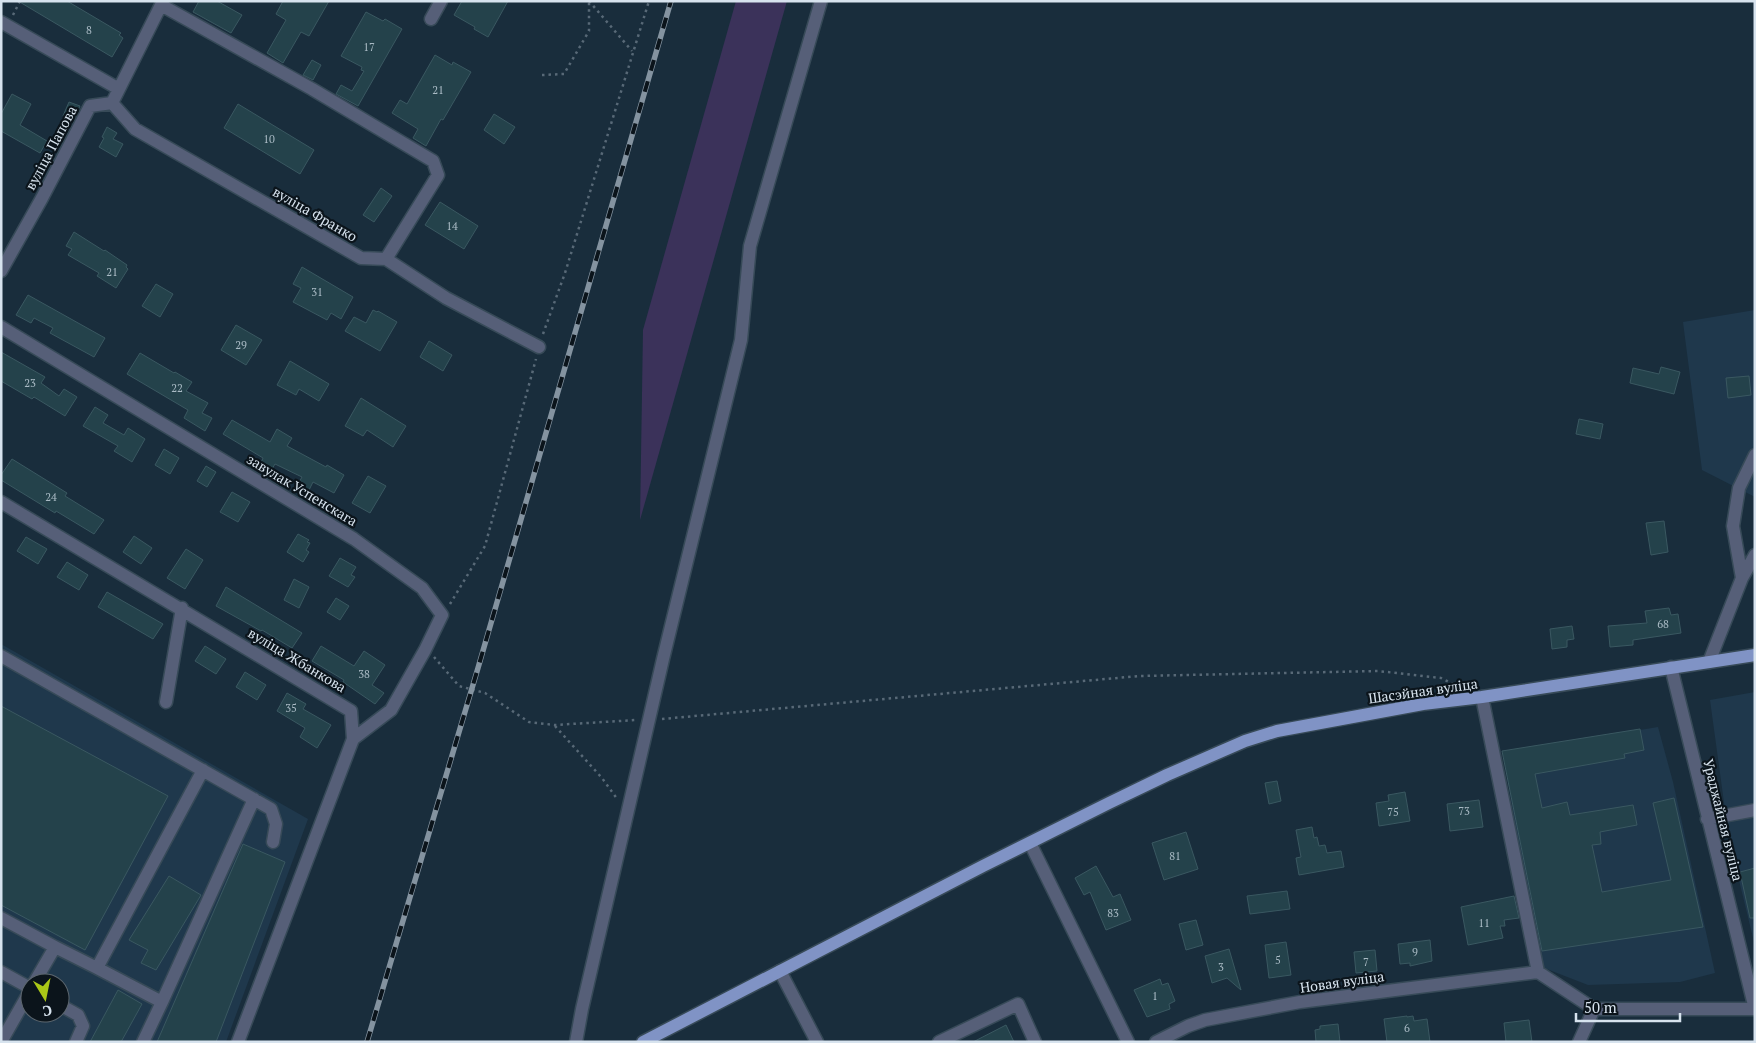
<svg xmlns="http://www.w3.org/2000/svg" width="1756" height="1043" font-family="'PT Serif',serif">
  <rect width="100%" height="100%" fill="#192d3c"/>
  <!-- built -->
  <path fill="#1f384c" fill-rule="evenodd" d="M 1755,310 L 1755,497 L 1702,470 L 1683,322 Z
    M 1,644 L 308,819 L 226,1042 L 1,1042 ZM 30,983 L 60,983 L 60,1013 L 30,1013 Z
    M 1755,692 L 1755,946 L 1729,839 L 1710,700 Z
    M 1658,727 L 1673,782 L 1715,973 L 1680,982 L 1588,985 L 1539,966 L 1503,753 Z"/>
  <!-- green -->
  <path fill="#3b325a" d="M 736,1 L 787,1 L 640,520 L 643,330 Z"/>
  <!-- building -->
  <path fill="#24424b" stroke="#3a5861" d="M 18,1 L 67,1 L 121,33 L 119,35 L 123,38 L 112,57 Z
    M 199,1 L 217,1 L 242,15 L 231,33 L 193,12 Z
    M 283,1 L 329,1 L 309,36 L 301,32 L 283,63 L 267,53 L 286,20 L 276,14 Z
    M 462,1 L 508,1 L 488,37 L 474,29 L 475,27 L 454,15 Z
    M 366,12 L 383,21 L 385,19 L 402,29 L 358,106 L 336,94 L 341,85 L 352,91 L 364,71 L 361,70 L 362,67 L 341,56 Z
    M 435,55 L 452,65 L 453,62 L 471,72 L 443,120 L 441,119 L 426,146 L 413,138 L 418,129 L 392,113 L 400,100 L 407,104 Z
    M 312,60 L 321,65 L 313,80 L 303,75 Z
    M 12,94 L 31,104 L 20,125 L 47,141 L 40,153 L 1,131 L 1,114 Z
    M 69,102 L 80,106 L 73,120 L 63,116 Z
    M 238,104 L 314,150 L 300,174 L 224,128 Z
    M 494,114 L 515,127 L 504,144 L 484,130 Z
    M 107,127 L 117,133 L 113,139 L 123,144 L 116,157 L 99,147 L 104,138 L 102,137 Z
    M 381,188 L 392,196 L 374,222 L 363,215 Z
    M 440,202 L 478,226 L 464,249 L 425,225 Z
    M 74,232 L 104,251 L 105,250 L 127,265 L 126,267 L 128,269 L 116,288 L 97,276 L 99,273 L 68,255 L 72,249 L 66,246 Z
    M 302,267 L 353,297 L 341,319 L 331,313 L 327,320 L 293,302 L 301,288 L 293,284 Z
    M 156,284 L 173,294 L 160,317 L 142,306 Z
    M 28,295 L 105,338 L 94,357 L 50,333 L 53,328 L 34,318 L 31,323 L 16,315 Z
    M 373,310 L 377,312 L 378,311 L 397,322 L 380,351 L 345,331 L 354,317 L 366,323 Z
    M 236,325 L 262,340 L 246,365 L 221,350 Z
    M 429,341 L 452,355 L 443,371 L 420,357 Z
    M 1,352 L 45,377 L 41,383 L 59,396 L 64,389 L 77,397 L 65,416 L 34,397 L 32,399 L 1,381 Z
    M 140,353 L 174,373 L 175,372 L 192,382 L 186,391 L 208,403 L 202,413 L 212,418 L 205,431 L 184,418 L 188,410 L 127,374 Z
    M 290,361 L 329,384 L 319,401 L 299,389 L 296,395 L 277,385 Z
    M 1661,367 L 1680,372 L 1674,394 L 1630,383 L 1633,368 L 1659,374 Z
    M 1749,376 L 1751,395 L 1728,398 L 1726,378 Z
    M 361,398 L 406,426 L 393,447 L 367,430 L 363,436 L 345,426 Z
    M 95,407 L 108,415 L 103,423 L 124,435 L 128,428 L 145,439 L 132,462 L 114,451 L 118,446 L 83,426 Z
    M 1579,419 L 1603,424 L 1600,439 L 1576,434 Z
    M 232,420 L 270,442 L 277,429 L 292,438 L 287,446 L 326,467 L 327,465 L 344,475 L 334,493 L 313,482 L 309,490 L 298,484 L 302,477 L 275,464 L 272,469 L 261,463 L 263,458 L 223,434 Z
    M 164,449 L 179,458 L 170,474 L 155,465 Z
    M 12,459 L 67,493 L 65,496 L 104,520 L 94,534 L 56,511 L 55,513 L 1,480 L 1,475 Z
    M 206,466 L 216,472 L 207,487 L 197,481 Z
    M 368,476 L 386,486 L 370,513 L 352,503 Z
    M 232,492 L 250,502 L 238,522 L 220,512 Z
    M 1664,521 L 1668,552 L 1651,555 L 1646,523 Z
    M 298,534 L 309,540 L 307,542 L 310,543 L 306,550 L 309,552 L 303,562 L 287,552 Z
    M 134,536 L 152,548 L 141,564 L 123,552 Z
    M 26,537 L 47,549 L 38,564 L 17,551 Z
    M 186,549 L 203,560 L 185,589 L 167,578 Z
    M 340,558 L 356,567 L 351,575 L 355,577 L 348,587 L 329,576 Z
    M 67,562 L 88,575 L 79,590 L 57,577 Z
    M 294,579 L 309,587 L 299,608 L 284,600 Z
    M 226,587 L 302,633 L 292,648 L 262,630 L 261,631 L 216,606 Z
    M 107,592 L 163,624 L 153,639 L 98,607 Z
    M 336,598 L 349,606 L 340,620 L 327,612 Z
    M 1669,608 L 1671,615 L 1678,614 L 1681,633 L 1633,640 L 1633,645 L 1610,647 L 1608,626 L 1647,623 L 1645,611 Z
    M 1572,626 L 1574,639 L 1567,640 L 1567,647 L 1552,649 L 1550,629 Z
    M 205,646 L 226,659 L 216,674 L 195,661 Z
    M 321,646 L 354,666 L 364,651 L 385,665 L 372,685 L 384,693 L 375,704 L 343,682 L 344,680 L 312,661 Z
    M 245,672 L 266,685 L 257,700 L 236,687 Z
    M 287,693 L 306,704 L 303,709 L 331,725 L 317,748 L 300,737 L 305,728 L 277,711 Z
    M 1,706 L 168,796 L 85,950 L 1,905 Z
    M 1640,729 L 1644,750 L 1624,754 L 1625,758 L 1535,774 L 1542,808 L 1567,802 L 1570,815 L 1633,805 L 1637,825 L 1600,832 L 1601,844 L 1592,845 L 1602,892 L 1671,880 L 1653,803 L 1674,798 L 1703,927 L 1542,951 L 1502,751 Z
    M 1277,781 L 1281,801 L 1269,804 L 1265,783 Z
    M 1405,792 L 1410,821 L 1379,826 L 1376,803 L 1389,801 L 1388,795 Z
    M 1479,800 L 1483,827 L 1450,831 L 1447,804 Z
    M 1312,827 L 1314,838 L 1317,837 L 1319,846 L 1325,845 L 1327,853 L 1341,851 L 1344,867 L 1299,875 L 1296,858 L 1301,857 L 1296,830 Z
    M 1186,832 L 1198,869 L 1164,880 L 1152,843 Z
    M 243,844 L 285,862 L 216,1042 L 157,1042 Z
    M 1096,866 L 1113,897 L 1120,894 L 1131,920 L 1106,930 L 1090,892 L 1084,895 L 1075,878 Z
    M 1755,868 L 1755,918 L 1750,918 L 1740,872 Z
    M 169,876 L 201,895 L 156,970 L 141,963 L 148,950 L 129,940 Z
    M 1287,891 L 1290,909 L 1250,914 L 1247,896 Z
    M 1514,896 L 1519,918 L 1504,920 L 1505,926 L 1500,926 L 1503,938 L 1468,945 L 1461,907 Z
    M 1196,920 L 1203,945 L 1186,950 L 1179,924 Z
    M 1430,940 L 1432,961 L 1410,966 L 1410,963 L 1400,964 L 1398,944 Z
    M 1286,942 L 1291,975 L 1269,978 L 1265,945 Z
    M 1229,949 L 1241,990 L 1227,978 L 1212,983 L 1205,956 Z
    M 1375,950 L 1377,971 L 1356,973 L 1354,952 Z
    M 1160,979 L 1162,985 L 1168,983 L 1175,1001 L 1169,1004 L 1170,1009 L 1147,1017 L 1134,990 Z
    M 118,990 L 142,1004 L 121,1042 L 90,1042 Z
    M 1407,1016 L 1407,1017 L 1413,1016 L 1414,1021 L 1427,1019 L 1430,1042 L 1387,1042 L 1384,1019 Z
    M 1529,1020 L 1532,1042 L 1506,1042 L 1504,1023 Z
    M 1338,1024 L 1340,1042 L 1316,1042 L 1315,1030 L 1320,1029 L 1320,1026 Z
    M 1006,1025 L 1014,1042 L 973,1042 Z"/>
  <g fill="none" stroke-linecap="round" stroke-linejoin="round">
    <!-- minor casing -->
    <g stroke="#374a58" stroke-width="15">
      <path id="minor" d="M 161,5 L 312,89 L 433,161 L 438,175 L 386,259
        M 431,19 L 441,1
        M 1,22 L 119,89
        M 112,103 L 135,129 L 361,258 L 386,259 L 446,298 L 539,347
        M 1,271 L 42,198 L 90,106 L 112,103 L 163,1
        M 1,327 L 354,539 L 422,588 L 442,615 L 425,650 L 391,710 L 353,739
        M 1,502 L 351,711 L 353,739 L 238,1042
        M 1742,578 L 1733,526 L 1739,488 L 1755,455
        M 1,656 L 271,809 L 276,824 L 273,842
        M 1709,662 L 1742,578 L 1755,555
        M 1482,697 L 1538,972 L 1594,1009 L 1579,1042
        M 166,702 L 182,608
        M 1707,819 L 1755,810
        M 1030,843 L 1128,1042
        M 1,918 L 55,947 L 34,983
        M 55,947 L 97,968
        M 780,971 L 817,1042
        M 1,972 L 30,988
        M 162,1002 L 254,799
        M 60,1005 L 78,1015 L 83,1026 L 76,1042
        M 1594,1009 L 1755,1009 L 1671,667
        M 1,1042 L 30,991
        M 143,1042 L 162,1002 L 97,968 L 203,770
        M 576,1042 L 582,1009 L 663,659 L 741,340 L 750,246 L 821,1
        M 939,1042 L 1018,1004 L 1035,1042
        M 1156,1042 L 1188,1026 L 1205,1020 L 1300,1002 L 1538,972"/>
    </g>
    <!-- major casing -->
    <g stroke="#374a58" stroke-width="15">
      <path id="major" d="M 643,1042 L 983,866 L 1109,803 L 1167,775 L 1245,741 L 1277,731 L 1423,704 L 1482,697 L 1755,655"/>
    </g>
    <!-- path -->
    <path stroke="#586977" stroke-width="2.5" stroke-dasharray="2.5 4" stroke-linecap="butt" d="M 589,1 L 632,51
      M 13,15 L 20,1
      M 542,75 L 564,74 L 589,31 L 589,1
      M 543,334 L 565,273 L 649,1
      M 450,604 L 485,546 L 536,359
      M 434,657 L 459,686 L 485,693 L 529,722 L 555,725 L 636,720
      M 662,719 L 1139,676 L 1378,671 L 1441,678 L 1459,687
      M 555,726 L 602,778 L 618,800"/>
    <!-- minor -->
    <use href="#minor" stroke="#565f78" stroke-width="12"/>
    <!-- major -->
    <use href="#major" stroke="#8093c5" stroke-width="12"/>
    <!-- rail casing -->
    <g stroke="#8493a0" stroke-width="5.5">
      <path id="rail" d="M 367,1042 L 478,668 L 671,1"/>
    </g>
    <!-- rail -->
    <use href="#rail" stroke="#0b141b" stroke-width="4" stroke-dasharray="11" stroke-linecap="butt"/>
  </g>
  <g text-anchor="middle" stroke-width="4.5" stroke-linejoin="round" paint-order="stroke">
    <!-- number labels -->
    <g font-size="11" fill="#aabbc5">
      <text x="89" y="34">8</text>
      <text x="369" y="51">17</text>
      <text x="438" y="94">21</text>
      <text x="269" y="143">10</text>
      <text x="452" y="230">14</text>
      <text x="112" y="276">21</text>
      <text x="317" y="296">31</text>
      <text x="241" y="349">29</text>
      <text x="30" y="387">23</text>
      <text x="177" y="392">22</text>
      <text x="51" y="501">24</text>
      <text x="1663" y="628">68</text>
      <text x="364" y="678">38</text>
      <text x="291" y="712">35</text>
      <text x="1464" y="815">73</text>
      <text x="1393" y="816">75</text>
      <text x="1175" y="860">81</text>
      <text x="1113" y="917">83</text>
      <text x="1484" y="927">11</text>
      <text x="1415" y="956">9</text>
      <text x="1278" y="964">5</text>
      <text x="1366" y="966">7</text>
      <text x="1221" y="971">3</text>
      <text x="1155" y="1000">1</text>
      <text x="1407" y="1032">6</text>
    </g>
    <!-- street labels -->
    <g font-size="14" fill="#d7e3ee" stroke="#0b141b">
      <text transform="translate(51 148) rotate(-62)" y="5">вуліца Папова</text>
      <text transform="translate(315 214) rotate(30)" y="5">вуліца Франко</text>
      <text transform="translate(302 490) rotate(31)" y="5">завулак Успенскага</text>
      <text transform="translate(297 660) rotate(31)" y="5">вуліца Жбанкова</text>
      <text transform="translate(1423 691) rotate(-8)" y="5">Шасэйная вуліца</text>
      <text transform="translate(1723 820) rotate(76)" y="5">Ураджайная вуліца</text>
      <text transform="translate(1342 982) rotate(-8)" y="5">Новая вуліца</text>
    </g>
  </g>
  <!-- border -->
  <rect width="1756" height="1043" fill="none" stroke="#d7e3ee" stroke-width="5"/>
  <!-- north arrow -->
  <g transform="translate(45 998) rotate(170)"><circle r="24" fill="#0b141b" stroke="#5d676f"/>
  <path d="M0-4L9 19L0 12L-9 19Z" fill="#aac717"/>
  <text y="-8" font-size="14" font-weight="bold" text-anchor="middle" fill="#d7e3ee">С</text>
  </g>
  <!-- scale -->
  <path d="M1576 1013v8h104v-8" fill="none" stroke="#d7e3ee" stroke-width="2.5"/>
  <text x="1584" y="1013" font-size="15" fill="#d7e3ee" stroke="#0b141b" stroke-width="4" paint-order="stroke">50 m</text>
</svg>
